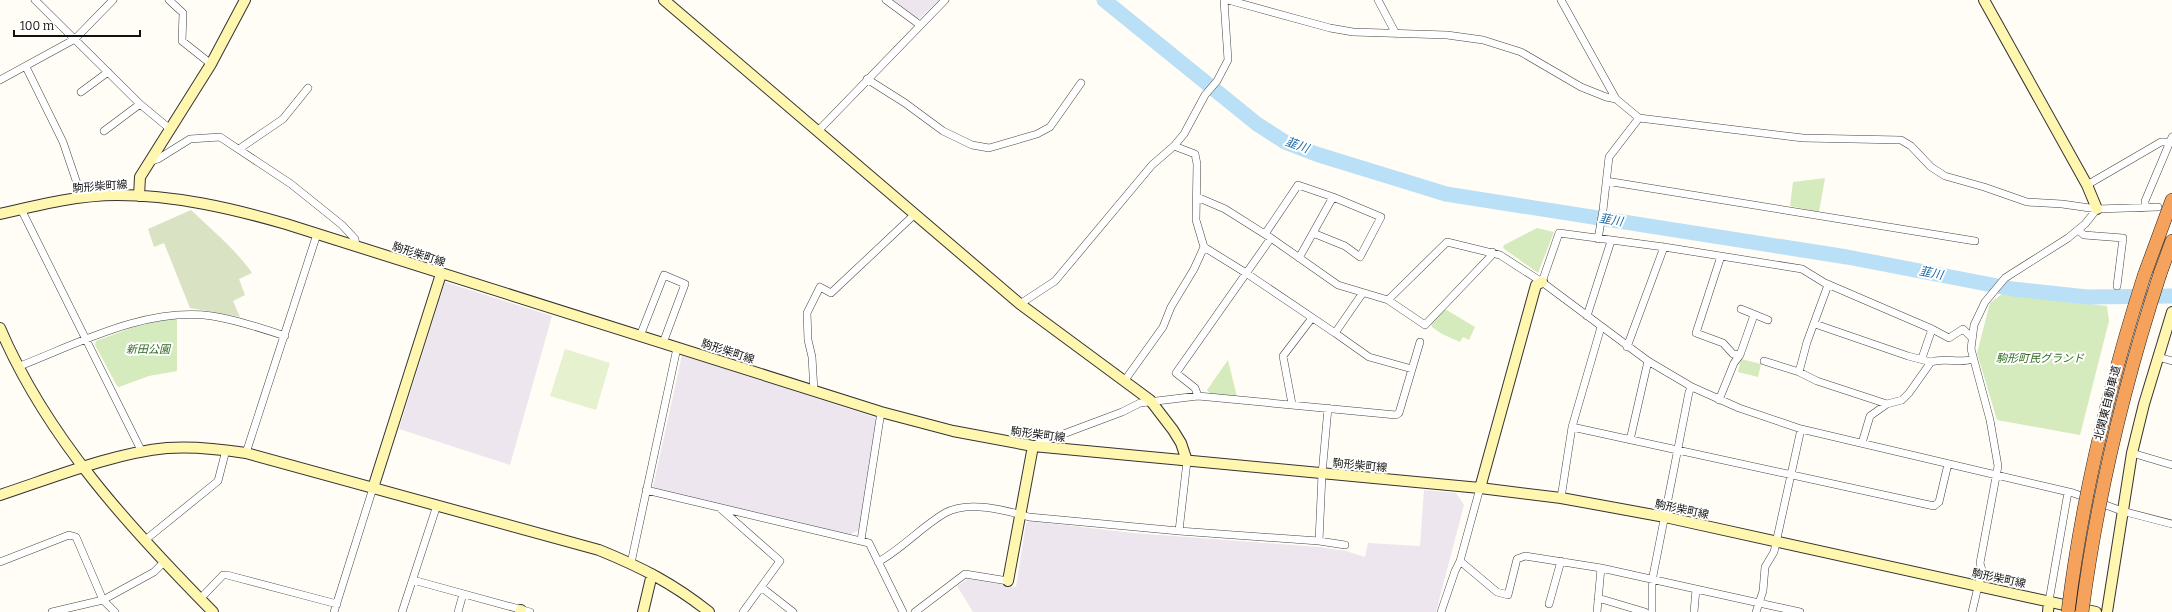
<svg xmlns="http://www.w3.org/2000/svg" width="2172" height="612" font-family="Bitter,'Noto Sans JP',serif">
  <rect width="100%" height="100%" fill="#fffdf5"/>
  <!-- industrial -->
  <path fill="#eee6ef" d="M 892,0 L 939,0 L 920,18 L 916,19 Z
    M 445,282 L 552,316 L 510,465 L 399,429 Z
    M 682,355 L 877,418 L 860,529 L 850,535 L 655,491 L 653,487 Z
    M 1424,490 L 1456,493 L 1464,505 L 1436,612 L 973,612 L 957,586 L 968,579 L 1016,587 L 1026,523 L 1030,521 L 1133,533 L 1319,547 L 1346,551 L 1365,557 L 1368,543 L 1420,546 Z"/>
  <!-- green -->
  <path fill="#d5ebbd" d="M 1825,178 L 1819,212 L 1790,206 L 1793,182 Z
    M 1537,228 L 1554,232 L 1538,273 L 1503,248 L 1504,245 Z
    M 2002,294 L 2107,306 L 2109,321 L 2080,435 L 1997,420 L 1977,353 L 1990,303 Z
    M 1445,309 L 1475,327 L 1469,340 L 1463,337 L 1460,342 L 1442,334 L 1432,327 L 1431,323 Z
    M 177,318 L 177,371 L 149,376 L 119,387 L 117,386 L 95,345 L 96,341 L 139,325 Z
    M 1741,359 L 1761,364 L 1758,377 L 1738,372 Z
    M 1228,360 L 1237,397 L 1210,394 L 1207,390 Z"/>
  <!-- cemetery -->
  <path fill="#d9e3c4" d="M 191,210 C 213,231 236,250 252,273 L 239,279 L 245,295 L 233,301 L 240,317 L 190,308 L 164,243 L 154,247 L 148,229 Z"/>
  <!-- pitch -->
  <path fill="#e6f2cf" d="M 565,349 L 610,363 L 596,410 L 550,396 Z"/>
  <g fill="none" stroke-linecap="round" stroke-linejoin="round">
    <!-- river -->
    <path stroke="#b9e0f7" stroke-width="15" d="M 1104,0 L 1257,124 L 1285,142 L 1316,154 L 1446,194 L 1847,257 L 2013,289 L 2087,297 L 2172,296"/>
    <!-- street casing -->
    <g stroke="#444" stroke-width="8">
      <path id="street" d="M 35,0 L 140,104 L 170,129
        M 169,0 L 183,13 L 182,41 L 211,64
        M 886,0 L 920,25
        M 1228,0 L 1330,28 L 1353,32 L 1447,35 L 1483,40 L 1521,52 L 1581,87 L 1606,97 L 1616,99
        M 1378,0 L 1396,34
        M 1561,0 L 1616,99 L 1639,118 L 1803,138 L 1901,140 L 1911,146 L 1931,167 L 1945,176 L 1984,187 L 2027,202 L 2062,204 L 2097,209 L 2158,207
        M 26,67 L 63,142 L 82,198
        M 867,79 L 905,103 L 943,131 L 972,145 L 989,148 L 1037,134 L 1050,127 L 1081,83
        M 0,80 L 75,39 L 113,0
        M 81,92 L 108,72
        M 104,131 L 140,104
        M 818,131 L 945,0
        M 239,149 L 283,119 L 308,88
        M 149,162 L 158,159 L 190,139 L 220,137 L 291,184 L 342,225 L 355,239 L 356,246
        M 1606,181 L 1975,241
        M 2087,185 L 2161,142 L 2170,142
        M 1197,197 L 1225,209 L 1271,238 L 1338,285 L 1388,300 L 1425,325 L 1491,256 L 1492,252
        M 2145,208 L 2145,201 L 2172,137
        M 21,209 L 142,452
        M 2078,230 L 2084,235 L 2123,238 L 2117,286
        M 1265,234 L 1298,185 L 1333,197
        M 1598,239 L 1603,210 L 1609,157 L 1639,118
        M 1204,247 L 1246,273 L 1335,333
        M 1721,256 L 1696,333 L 1723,343 L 1733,354 L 1740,355
        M 1299,258 L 1333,197 L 1381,217 L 1360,257 L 1345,246 L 1313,233
        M 1542,282 L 1559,233 L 1664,247 L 1802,269 L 1828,285 L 1807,342 L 1799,372
        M 1825,283 L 1932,329 L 1922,358
        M 1362,294 L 1335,333 L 1369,357 L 1412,369
        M 1388,300 L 1447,242 L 1500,255 L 1542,282 L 1648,361 L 1692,387 L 1739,408 L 1801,429 L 2073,493 L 2122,511 L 2172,524
        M 1020,304 L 1055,281 L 1152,165 L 1174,146 L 1184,134 L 1205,95 L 1217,81 L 1228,60 L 1224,0
        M 1741,309 L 1768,320
        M 1587,316 L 1611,241
        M 1815,324 L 1908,356 L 1931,362
        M 1932,329 L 1949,338 L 1963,329 L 1972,338
        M 640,336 L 664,275 L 685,284 L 663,343
        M 1627,347 L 1664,247
        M 2158,357 L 2172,361
        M 1764,361 L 1799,372 L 1817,381 L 1887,404 L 1870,416 L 1862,443
        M 20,366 C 79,343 146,307 212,316 C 237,320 261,328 285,336
        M 1125,380 L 1163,327 L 1171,307 L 1194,269 L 1204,247 L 1196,220 L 1197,164 L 1195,154 L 1174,146
        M 814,391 L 812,357 L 808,340 L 807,313 L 820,287 L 831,293 L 915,214
        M 1198,396 L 1195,388 L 1176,373 L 1271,238
        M 1719,400 L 1734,363 L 1740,355 L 1754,315
        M 1292,404 L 1283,356 L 1312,318
        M 1887,404 L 1902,400 L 1909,393 L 1931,362 C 1945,357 1959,364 1973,359
        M 1572,427 L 1934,506 L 1939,502 L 1948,464
        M 1630,440 L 1648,361
        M 1034,445 L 1122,412 L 1140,403 L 1198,396 L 1396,415 L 1399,413 L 1420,342
        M 246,453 L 317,234
        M 2132,453 L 2172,465
        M 646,490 L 869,543 L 903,612
        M 1561,498 L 1572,427 L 1601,327
        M 721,509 L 780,561 L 743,612
        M 1179,531 L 1187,461
        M 861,540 L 881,412
        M 144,541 L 218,481 L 226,450
        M 1319,541 L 1322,474 L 1328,408
        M 1460,561 L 1497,592 L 1508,595 L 1517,559 L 1525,556 L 1601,568
        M 0,562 L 69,535 L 76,537 L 103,600 L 115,612
        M 878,562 C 902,549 921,527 945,513 C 968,500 1005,510 1029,517 L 1179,531 L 1319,541 L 1345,545
        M 631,563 L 677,348
        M 413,580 L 530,612
        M 761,587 L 793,612
        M 1598,598 L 1645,612
        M 200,599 L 223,575 L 227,575 L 337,604
        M 2049,601 L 2068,492
        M 1549,604 L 1561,561
        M 52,612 L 103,600 L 154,572 L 164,562
        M 334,612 L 373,488
        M 402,612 L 437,505
        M 458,612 L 463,594
        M 915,612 L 965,574 L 1008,581
        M 1441,612 L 1455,571 L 1460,561 L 1480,488
        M 1597,612 L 1601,568 L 1800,612
        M 1652,612 L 1652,581 L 1689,392 L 1692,387
        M 1694,612 L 1696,589
        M 1756,612 L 1763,591 L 1765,567 L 1774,552 L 1801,429
        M 1972,612 L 1982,570 L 1980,563 L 1998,466 L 1990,420 L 1971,349 L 1974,325 L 1985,302 L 2005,278 L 2068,238 L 2085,224 L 2097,209"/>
    </g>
    <!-- secondary casing -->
    <g stroke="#333" stroke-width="12">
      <path id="secondary" d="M 664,0 L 1020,304 L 1150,400 L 1173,430 L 1181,443 L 1187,461
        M 1984,0 L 2087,185 L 2097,209
        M 139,196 L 140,177 L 211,64 L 245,0
        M 0,214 C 38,205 78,195 117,195 C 174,195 231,208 286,224 L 881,412 L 953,431 L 1033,446 L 1480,488 L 1561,498 L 1665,517 L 2096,612
        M 0,328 C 47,438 130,528 213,612
        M 373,488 L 441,274
        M 1480,488 L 1536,285 L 1542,282
        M 0,495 C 52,478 113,453 167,448 C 194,446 220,449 246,453 L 599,550 C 641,567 674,584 709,612
        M 1008,581 L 1033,446
        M 520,612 L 521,610
        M 643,612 L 652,574
        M 2048,612 L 2049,601
        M 2107,612 L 2132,453 L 2144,404 L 2172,312"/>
    </g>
    <!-- highway casing -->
    <g stroke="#222" stroke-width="14">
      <path id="highway" d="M 2160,274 L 2172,241
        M 2144,276 L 2172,200"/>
    </g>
    <!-- street -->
    <use href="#street" stroke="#fff" stroke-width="7"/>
    <!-- secondary -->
    <use href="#secondary" stroke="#fff6b0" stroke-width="10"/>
    <!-- highway -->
    <use href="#highway" stroke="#f5a25d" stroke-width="13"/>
    <!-- highway-bridge casing -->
    <g stroke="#222" stroke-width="14" stroke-linecap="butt">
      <path id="highway-bridge" d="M 2068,612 C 2082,497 2109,386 2144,276
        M 2082,612 C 2097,497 2124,385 2160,274"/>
    </g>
    <!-- highway-bridge -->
    <use href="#highway-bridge" stroke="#f5a25d" stroke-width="13"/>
  </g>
  <g text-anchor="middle" stroke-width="4" stroke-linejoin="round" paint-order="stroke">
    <!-- street labels -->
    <g font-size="11" fill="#111" stroke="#fff">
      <text transform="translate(100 186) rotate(-4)" y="4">駒形柴町線</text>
      <text transform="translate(419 254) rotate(18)" y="4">駒形柴町線</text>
      <text transform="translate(728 351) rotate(18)" y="4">駒形柴町線</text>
      <text transform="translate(2107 403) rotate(-76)" y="4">北関東自動車道</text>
      <text transform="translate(1038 434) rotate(7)" y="4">駒形柴町線</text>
      <text transform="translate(1360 465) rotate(5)" y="4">駒形柴町線</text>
      <text transform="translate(1682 509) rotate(12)" y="4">駒形柴町線</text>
      <text transform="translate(1999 578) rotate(12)" y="4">駒形柴町線</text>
    </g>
    <!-- park labels -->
    <g font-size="11" font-style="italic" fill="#2f6b1f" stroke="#fff">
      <text x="148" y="353">新田公園</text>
      <text x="2040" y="362">駒形町民グランド</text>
    </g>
    <!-- water labels -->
    <g font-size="12" font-style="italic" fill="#1768a6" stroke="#fff">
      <text transform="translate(1297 145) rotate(20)" y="4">韮川</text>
      <text transform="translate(1611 220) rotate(9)" y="4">韮川</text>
      <text transform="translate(1931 273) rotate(11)" y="4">韮川</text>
    </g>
  </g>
  <!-- scale -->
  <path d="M14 30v6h126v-6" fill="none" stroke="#111111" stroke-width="2"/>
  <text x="20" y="30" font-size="12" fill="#111111" stroke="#ffffff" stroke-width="3" paint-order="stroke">100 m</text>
</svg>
